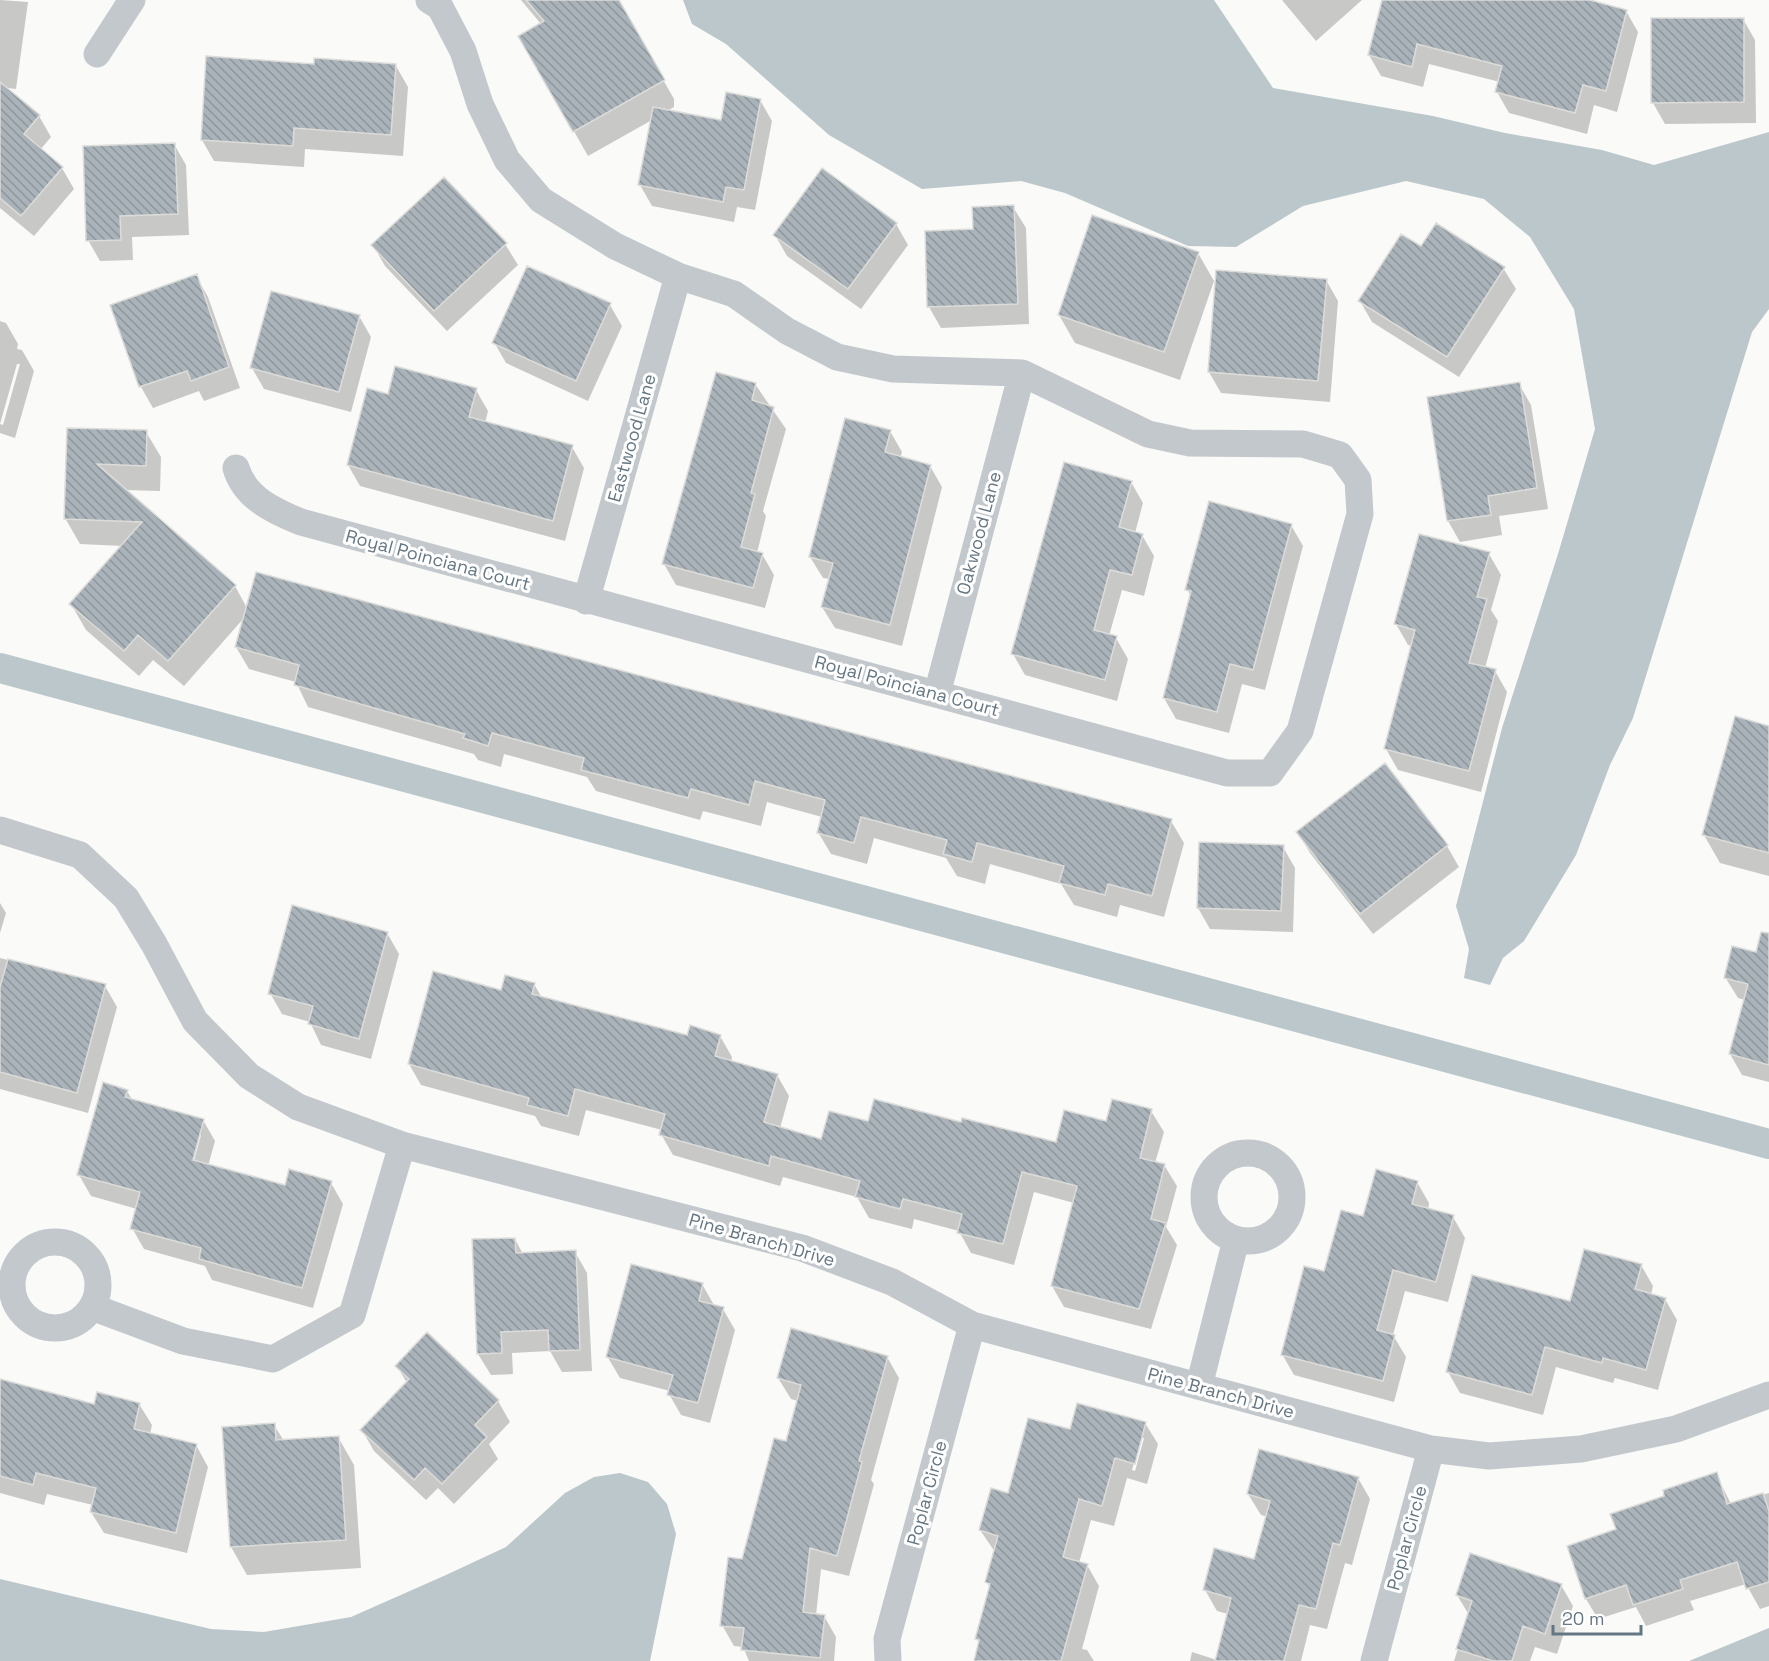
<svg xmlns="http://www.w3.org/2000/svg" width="1769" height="1661" font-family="'Space Grotesk',sans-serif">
  <defs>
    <pattern id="building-back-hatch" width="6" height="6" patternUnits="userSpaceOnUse" patternTransform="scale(1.5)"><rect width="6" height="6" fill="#aab3b9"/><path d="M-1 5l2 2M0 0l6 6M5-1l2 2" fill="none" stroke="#8e969c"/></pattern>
  </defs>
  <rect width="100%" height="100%" fill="#fafaf8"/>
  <!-- water -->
  <path fill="#bbc7cb" d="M 683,0 L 1214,0 L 1273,88 L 1433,116 L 1505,133 L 1602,150 L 1654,165 L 1769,132 L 1769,309 L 1752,332 L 1633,718 L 1610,765 L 1576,855 L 1524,941 L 1503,958 L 1490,985 L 1464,978 L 1469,949 L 1456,906 L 1502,728 L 1558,554 L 1595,429 L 1574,309 L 1530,237 L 1484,199 L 1406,181 L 1303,206 L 1236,247 L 1188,246 L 1065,193 L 1021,181 L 922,189 L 829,135 L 726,44 L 692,24 Z
    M 620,1473 L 648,1482 L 667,1504 L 676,1534 L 650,1661 L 0,1661 L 0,1579 L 211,1629 L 264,1632 L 351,1617 L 446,1575 L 506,1547 L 565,1493 L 594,1477 Z
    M 1769,1628 L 1769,1661 L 1689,1661 Z"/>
  <!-- shadow -->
  <path fill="#0003" fill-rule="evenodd" d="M 0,0 L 28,2 L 16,89 L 0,87 Z
    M 521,0 L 618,0 L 674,99 L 674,107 L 667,111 L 723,122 L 760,100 L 772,121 L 755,210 L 737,207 L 734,222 L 652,206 L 640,185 L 652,120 L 588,156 L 520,36 L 541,24 Z
    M 1282,0 L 1362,0 L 1316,41 Z
    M 1384,0 L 1583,0 L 1626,11 L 1638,32 L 1617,112 L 1594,105 L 1587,134 L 1509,113 L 1497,92 L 1500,82 L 1429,64 L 1423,87 L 1381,76 L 1369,55 Z
    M 1743,19 L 1755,40 L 1756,123 L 1665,124 L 1653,103 Z
    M 315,65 L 396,66 L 408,87 L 403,156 L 305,149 L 304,167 L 214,161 L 202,140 Z
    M 0,100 L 39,116 L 51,137 L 40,150 L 62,168 L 74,189 L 34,236 L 0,208 Z
    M 174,144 L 186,165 L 189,235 L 132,237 L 133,260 L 100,261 L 88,240 Z
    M 1013,207 L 1026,228 L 1029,324 L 941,328 L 929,307 L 974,231 Z
    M 896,224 L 908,245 L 861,309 L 787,256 L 775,235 Z
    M 505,244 L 518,265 L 447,331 L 385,266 L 373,245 Z
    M 1421,248 L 1503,268 L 1516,289 L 1459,377 L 1372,322 L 1360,301 Z
    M 1198,253 L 1214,281 L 1180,380 L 1075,343 L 1059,315 Z
    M 196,276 L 208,297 L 240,388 L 204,401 L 199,391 L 153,408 L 141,387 L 112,305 Z
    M 1326,280 L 1338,301 L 1330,402 L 1221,393 L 1209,372 Z
    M 610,305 L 622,326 L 588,401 L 506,363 L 494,342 Z
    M 359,316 L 371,337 L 351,412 L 264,389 L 252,368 Z
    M 0,321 L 6,323 L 18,344 L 17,349 L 22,350 L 34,371 L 15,438 L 0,433 ZM 17,364 L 20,364 L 3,425 L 0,424 Z
    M 755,384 L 786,429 L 763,511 L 766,516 L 757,553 L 762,554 L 774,575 L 765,608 L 676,585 L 664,564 Z
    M 1519,384 L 1531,405 L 1548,509 L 1499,516 L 1502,535 L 1460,542 L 1448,521 Z
    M 476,390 L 488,411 L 485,423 L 572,447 L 584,468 L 565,541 L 360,486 L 348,465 L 389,395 Z
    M 68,429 L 146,432 L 161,457 L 160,491 L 124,490 L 235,586 L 247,608 L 1171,821 L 1184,843 L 1164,917 L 1120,905 L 1117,917 L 1074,905 L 1061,884 L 990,864 L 985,884 L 957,876 L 946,858 L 874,838 L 867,864 L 831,854 L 818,832 L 822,817 L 767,802 L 761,826 L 703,811 L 700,820 L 596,791 L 587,777 L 504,754 L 501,767 L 478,760 L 474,754 L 308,707 L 296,682 L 249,669 L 236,647 L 244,618 L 184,686 L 153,660 L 139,676 L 86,630 L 71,604 L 123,546 L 80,544 L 65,518 Z
    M 890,431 L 902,452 L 900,458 L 930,466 L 942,487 L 902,646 L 835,628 L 822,607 L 830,579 L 823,578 L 810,557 Z
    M 1131,482 L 1143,503 L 1135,533 L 1142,535 L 1154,556 L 1144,596 L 1122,590 L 1109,636 L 1116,638 L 1128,659 L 1117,701 L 1025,675 L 1013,654 Z
    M 1291,525 L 1303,546 L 1265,690 L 1242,684 L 1229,733 L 1176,719 L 1164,698 L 1191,597 L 1187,589 Z
    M 1489,554 L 1501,575 L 1491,610 L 1498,621 L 1485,668 L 1495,671 L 1507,692 L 1481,792 L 1398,770 L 1386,749 L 1413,646 L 1408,645 L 1396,624 Z
    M 1769,727 L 1769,876 L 1720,863 L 1704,835 Z
    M 1385,766 L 1447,846 L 1459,867 L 1373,934 L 1310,853 L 1298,832 Z
    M 1283,847 L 1295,868 L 1293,932 L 1210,929 L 1198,908 Z
    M 0,903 L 6,913 L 0,933 Z
    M 387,933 L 399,954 L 371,1059 L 321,1045 L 310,1022 L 282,1014 L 270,993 Z
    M 0,958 L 105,986 L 117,1007 L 88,1113 L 0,1089 Z
    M 1769,958 L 1769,1082 L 1742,1075 L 1730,1054 L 1745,1000 L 1738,998 L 1725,977 Z
    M 534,984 L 542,998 L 688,1037 L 720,1036 L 732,1057 L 731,1062 L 777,1075 L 789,1096 L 780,1128 L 822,1141 L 869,1123 L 962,1124 L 1057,1144 L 1107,1123 L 1151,1111 L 1164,1132 L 1155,1163 L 1164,1165 L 1177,1186 L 1166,1227 L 1177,1245 L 1151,1329 L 1064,1307 L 1052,1286 L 1074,1203 L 1034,1192 L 1014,1265 L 971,1253 L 959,1231 L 914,1219 L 912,1229 L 869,1218 L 857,1197 L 783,1177 L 780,1186 L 673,1155 L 661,1134 L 662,1130 L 586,1110 L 579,1136 L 541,1126 L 535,1116 L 421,1085 L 409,1064 L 502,992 Z
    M 127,1091 L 133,1101 L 203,1120 L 215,1141 L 208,1166 L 286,1187 L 331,1183 L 343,1204 L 313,1308 L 212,1280 L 205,1266 L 144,1249 L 132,1228 L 137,1209 L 91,1196 L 79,1175 ZM 198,1135 L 201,1135 L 192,1168 L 189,1167 Z
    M 1417,1182 L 1429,1203 L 1428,1210 L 1453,1217 L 1465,1238 L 1448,1302 L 1405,1291 L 1393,1335 L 1406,1357 L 1394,1402 L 1294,1375 L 1282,1354 L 1325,1273 L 1364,1218 Z
    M 515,1239 L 523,1254 L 575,1252 L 587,1273 L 592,1371 L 562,1372 L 550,1351 L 512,1353 L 513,1374 L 491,1375 L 478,1354 Z
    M 1641,1265 L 1653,1286 L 1651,1295 L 1665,1299 L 1677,1320 L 1658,1390 L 1615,1378 L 1613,1383 L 1556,1367 L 1543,1415 L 1460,1393 L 1448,1372 Z
    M 702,1284 L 714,1305 L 723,1309 L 735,1330 L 710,1423 L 681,1415 L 669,1394 L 670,1391 L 620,1378 L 607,1356 Z
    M 887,1357 L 899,1378 L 871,1480 L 874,1484 L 849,1576 L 821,1569 L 816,1615 L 824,1616 L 836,1637 L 834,1661 L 749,1661 L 743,1647 L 734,1646 L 722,1625 L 743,1560 L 787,1443 L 798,1401 L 791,1399 L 778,1378 Z
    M 397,1366 L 498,1401 L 510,1422 L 489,1444 L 498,1459 L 454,1504 L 438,1488 L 426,1500 L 374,1451 L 362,1430 L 407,1383 Z
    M 0,1380 L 95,1406 L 139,1404 L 152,1425 L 150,1434 L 196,1445 L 208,1467 L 187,1553 L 104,1533 L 91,1512 L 93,1505 L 47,1494 L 44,1505 L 0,1493 Z
    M 1145,1423 L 1158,1444 L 1147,1484 L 1127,1478 L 1114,1526 L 1091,1520 L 1079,1563 L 1087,1565 L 1099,1586 L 1082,1649 L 1087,1650 L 1094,1661 L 975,1661 L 980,1645 L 977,1639 L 990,1588 L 987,1582 L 995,1552 L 980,1530 L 1009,1494 ZM 1141,1438 L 1144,1438 L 1135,1471 L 1132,1470 Z
    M 274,1425 L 284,1441 L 338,1437 L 354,1465 L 361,1568 L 247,1575 L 231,1547 Z
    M 1716,1474 L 1731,1504 L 1769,1493 L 1769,1606 L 1760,1609 L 1746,1584 L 1690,1601 L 1694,1610 L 1646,1626 L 1636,1607 L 1598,1619 L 1586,1599 L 1569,1546 L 1617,1530 L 1666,1496 Z
    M 1358,1478 L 1370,1499 L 1352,1565 L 1345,1563 L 1327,1629 L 1310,1625 L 1301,1661 L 1190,1661 L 1192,1652 L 1217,1660 L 1228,1614 L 1217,1611 L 1205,1590 L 1256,1561 L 1268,1517 L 1261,1515 L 1248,1494 Z
    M 1561,1585 L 1573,1606 L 1557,1654 L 1535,1647 L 1530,1661 L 1454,1661 L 1469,1615 L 1457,1595 Z"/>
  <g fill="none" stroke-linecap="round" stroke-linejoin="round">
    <!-- canal -->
    <path stroke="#bbc7cb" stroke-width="30" d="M 0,668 L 1769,1144"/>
  </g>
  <!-- building -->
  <path fill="url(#building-back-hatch)" stroke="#dcdcda" stroke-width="1.5" d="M 526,0 L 619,0 L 665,80 L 573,132 L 518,36 L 544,21 Z
    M 1382,0 L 1590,0 L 1627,10 L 1606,91 L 1583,85 L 1575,113 L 1495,92 L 1502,66 L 1417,44 L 1412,67 L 1368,55 Z
    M 1651,18 L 1744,18 L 1744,102 L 1651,103 Z
    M 206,56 L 314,64 L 314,58 L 396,64 L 391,135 L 294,128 L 293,146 L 201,140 Z
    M 0,82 L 40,115 L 24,134 L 63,167 L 21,216 L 0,198 Z
    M 726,92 L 761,99 L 744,190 L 726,187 L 723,202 L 638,185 L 653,107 L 721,120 Z
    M 175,143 L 178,214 L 120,216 L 121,240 L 86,241 L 83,146 Z
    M 822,168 L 897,223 L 848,289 L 773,235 Z
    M 444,177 L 507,243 L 434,311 L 371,245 Z
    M 1014,205 L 1018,304 L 927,307 L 925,231 L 973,229 L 972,207 Z
    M 1092,215 L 1199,252 L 1164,352 L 1058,315 Z
    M 1436,223 L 1505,267 L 1447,357 L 1358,301 L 1401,234 L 1421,246 Z
    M 527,266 L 611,303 L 576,381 L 492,343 Z
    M 1216,270 L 1327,279 L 1318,381 L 1208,372 Z
    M 197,274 L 229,367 L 191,381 L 187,371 L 139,387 L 110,305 Z
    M 271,291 L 360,315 L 339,392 L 250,368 Z
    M 395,366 L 477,388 L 469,417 L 573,445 L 553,521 L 347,465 L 367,388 L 388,394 Z
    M 716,372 L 756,383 L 752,400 L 774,407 L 751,493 L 755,494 L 741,547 L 763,553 L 753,588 L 662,564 Z
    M 1520,382 L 1537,488 L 1488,496 L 1491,515 L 1447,521 L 1427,397 Z
    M 845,418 L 891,430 L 885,452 L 931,465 L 890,625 L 821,607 L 833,563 L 809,557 Z
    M 67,428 L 147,430 L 146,466 L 97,464 L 236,585 L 168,661 L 138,635 L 124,651 L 69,604 L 142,522 L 64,519 Z
    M 1064,462 L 1132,481 L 1119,527 L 1143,534 L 1132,575 L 1110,570 L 1094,630 L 1117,636 L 1105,680 L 1011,654 Z
    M 1209,501 L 1292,524 L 1253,670 L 1230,664 L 1217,712 L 1163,698 L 1191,591 L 1185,590 Z
    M 1419,534 L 1490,552 L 1477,597 L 1487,599 L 1469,663 L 1496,669 L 1469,771 L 1384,749 L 1415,630 L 1394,624 Z
    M 256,572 L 1172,819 L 1152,896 L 1108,884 L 1105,895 L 1059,883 L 1064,866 L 977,843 L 972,862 L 943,854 L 947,840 L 861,817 L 854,843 L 817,833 L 825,800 L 755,781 L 749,805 L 691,789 L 688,798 L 581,770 L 584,758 L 492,733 L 488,746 L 463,738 L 465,734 L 294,685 L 299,665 L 235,647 Z
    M 1735,716 L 1769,726 L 1769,853 L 1702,835 Z
    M 1385,763 L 1448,845 L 1360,914 L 1296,832 Z
    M 1199,842 L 1284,845 L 1281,911 L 1197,908 Z
    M 292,905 L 388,932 L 359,1039 L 308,1024 L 313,1006 L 268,994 Z
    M 1761,932 L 1769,933 L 1769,1065 L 1729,1054 L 1748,984 L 1724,978 L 1732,946 L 1756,952 Z
    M 8,959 L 106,984 L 77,1093 L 0,1072 L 0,987 Z
    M 433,971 L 501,990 L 505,975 L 535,983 L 532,994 L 687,1035 L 690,1025 L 721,1035 L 715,1056 L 778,1074 L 764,1122 L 821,1139 L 829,1111 L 868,1121 L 874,1099 L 961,1122 L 962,1118 L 1056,1142 L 1064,1110 L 1106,1121 L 1112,1099 L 1152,1109 L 1140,1158 L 1165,1164 L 1151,1219 L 1166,1223 L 1139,1309 L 1051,1286 L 1077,1186 L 1022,1172 L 1003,1244 L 957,1233 L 962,1214 L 903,1199 L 900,1209 L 855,1197 L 860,1181 L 771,1156 L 769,1166 L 659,1135 L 665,1114 L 575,1089 L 568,1116 L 527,1105 L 529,1098 L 408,1064 Z
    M 103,1082 L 128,1090 L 125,1097 L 204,1119 L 193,1160 L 285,1185 L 289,1169 L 332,1181 L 302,1288 L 199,1259 L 201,1248 L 130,1229 L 140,1192 L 77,1175 Z
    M 1376,1169 L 1418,1181 L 1412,1204 L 1454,1215 L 1436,1282 L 1393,1270 L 1377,1330 L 1395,1335 L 1383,1381 L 1281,1355 L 1304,1266 L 1324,1271 L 1341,1210 L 1363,1216 Z
    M 515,1238 L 516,1253 L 576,1250 L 580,1350 L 549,1351 L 548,1330 L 501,1332 L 502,1353 L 477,1354 L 472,1239 Z
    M 1584,1249 L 1642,1264 L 1635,1289 L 1666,1298 L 1646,1370 L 1603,1358 L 1602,1363 L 1545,1347 L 1532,1395 L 1446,1372 L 1472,1275 L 1570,1301 Z
    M 631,1264 L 703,1283 L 699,1301 L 724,1307 L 698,1403 L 667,1395 L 673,1375 L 606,1357 Z
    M 791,1328 L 888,1356 L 859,1461 L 862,1462 L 837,1556 L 810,1548 L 803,1612 L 825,1615 L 820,1658 L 741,1650 L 744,1628 L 720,1626 L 728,1557 L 742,1559 L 774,1438 L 786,1441 L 801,1385 L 777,1378 Z
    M 427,1332 L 499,1400 L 475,1425 L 487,1437 L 442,1484 L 425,1468 L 414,1480 L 360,1430 L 409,1379 L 395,1366 Z
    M 0,1379 L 94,1404 L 97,1392 L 140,1403 L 134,1429 L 197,1444 L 176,1533 L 90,1512 L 96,1488 L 36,1473 L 33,1485 L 0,1476 Z
    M 1077,1403 L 1146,1422 L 1135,1464 L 1115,1458 L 1102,1506 L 1079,1499 L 1063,1557 L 1088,1564 L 1061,1661 L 974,1661 L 979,1640 L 975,1639 L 990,1584 L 985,1582 L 998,1536 L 979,1530 L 991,1488 L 1008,1493 L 1028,1418 L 1070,1429 Z
    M 275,1423 L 276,1440 L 339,1436 L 346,1540 L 230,1547 L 222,1427 Z
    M 1259,1449 L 1359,1477 L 1340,1545 L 1333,1543 L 1316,1609 L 1299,1605 L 1284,1661 L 1215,1661 L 1231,1598 L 1203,1590 L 1214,1548 L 1254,1559 L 1270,1501 L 1247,1494 Z
    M 1717,1472 L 1727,1504 L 1763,1493 L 1769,1511 L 1769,1582 L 1746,1589 L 1737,1562 L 1680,1580 L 1683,1589 L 1633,1605 L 1626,1585 L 1585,1599 L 1567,1546 L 1616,1529 L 1610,1514 L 1664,1496 L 1663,1490 Z
    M 1470,1553 L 1562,1584 L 1545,1634 L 1523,1626 L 1512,1661 L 1493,1661 L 1456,1649 L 1472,1601 L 1456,1595 Z"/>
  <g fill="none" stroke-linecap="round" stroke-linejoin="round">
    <!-- minor -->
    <path stroke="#c3c8cc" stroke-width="27" d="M 97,54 L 132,0
      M 236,468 C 245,498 274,511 301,522 L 1227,773 L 1270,773 L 1300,731 L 1360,514 L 1358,480 L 1340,455 L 1303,444 L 1190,443 L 1148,434 L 1022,373 L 893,369 L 837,357 L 787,331 L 734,294 L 678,276 L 615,246 L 541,200 L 507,160 L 480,104 L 463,51 L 440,7 L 429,0
      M 586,601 L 678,276
      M 937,694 L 1022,373
      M 0,830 L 80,855 L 126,898 L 154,944 L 195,1021 L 249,1076 L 298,1107 L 402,1145 L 802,1248 L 892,1282 L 972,1325 L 1431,1449 L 1489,1456 L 1581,1449 L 1676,1429 L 1769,1395
      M1204 1197a44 44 0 1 1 88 0a44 44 0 1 1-88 0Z
      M12 1285a43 43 0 1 1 86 0a43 43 0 1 1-86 0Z
      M 92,1307 L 183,1341 L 273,1359 L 352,1315 L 402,1145
      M 1199,1386 L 1236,1240
      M 888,1661 L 887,1639 L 972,1325
      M 1374,1661 L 1431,1449"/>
  </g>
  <g text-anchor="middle" stroke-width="6" stroke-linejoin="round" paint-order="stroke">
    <!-- street labels -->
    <g font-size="18" fill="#657683" stroke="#fff">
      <text transform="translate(632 438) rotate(-74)" y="6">Eastwood Lane</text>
      <text transform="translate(979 533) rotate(-75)" y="6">Oakwood Lane</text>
      <text transform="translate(438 560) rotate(15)" y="6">Royal Poinciana Court</text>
      <text transform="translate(907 686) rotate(15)" y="6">Royal Poinciana Court</text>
      <text transform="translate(762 1240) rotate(16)" y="6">Pine Branch Drive</text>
      <text transform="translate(1221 1393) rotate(15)" y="6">Pine Branch Drive</text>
      <text transform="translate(927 1493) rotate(-75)" y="6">Poplar Circle</text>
      <text transform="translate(1407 1538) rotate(-75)" y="6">Poplar Circle</text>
    </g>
  </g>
  <!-- scale -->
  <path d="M1553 1625v9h88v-9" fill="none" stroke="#657683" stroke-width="3"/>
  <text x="1562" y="1625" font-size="18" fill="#657683" stroke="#ffffff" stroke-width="4.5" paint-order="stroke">20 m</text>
</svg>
